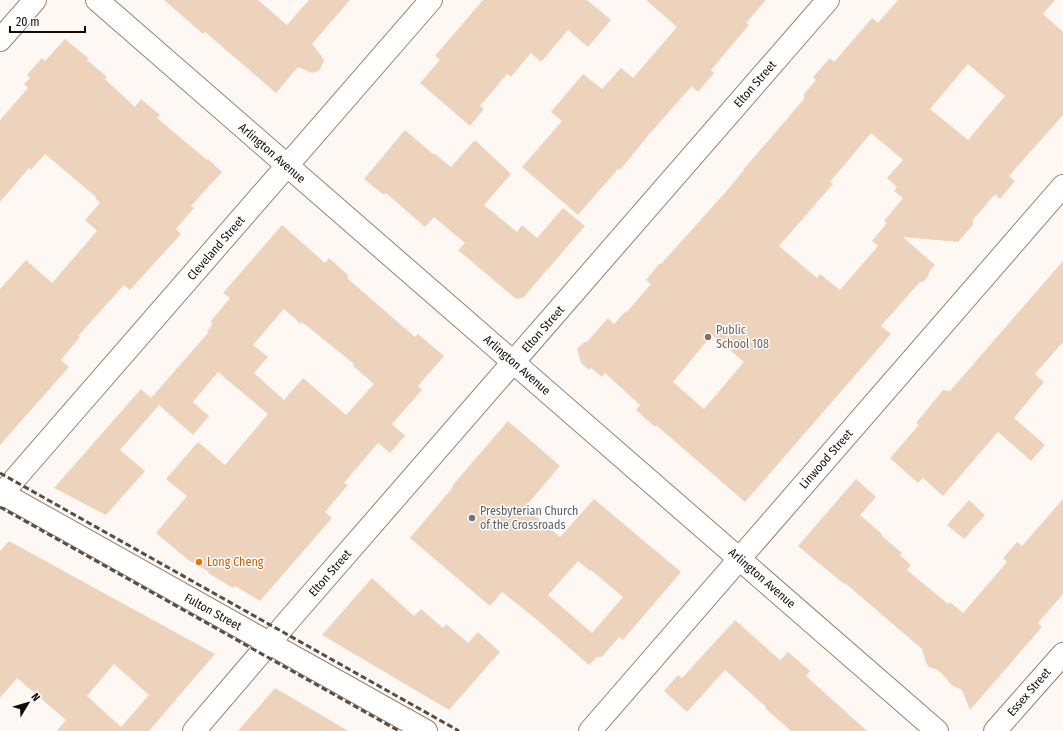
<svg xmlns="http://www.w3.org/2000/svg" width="1063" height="731" font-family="'Fira Sans Condensed',sans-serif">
  <rect width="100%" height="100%" fill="#fef8f4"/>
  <!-- building -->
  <path fill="#edd3bc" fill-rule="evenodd" d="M 164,0 L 258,0 L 287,25 L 309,0 L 350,0 L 312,44 L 321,55 L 324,61 L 320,69 L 318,71 L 312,73 L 298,67 L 276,93 L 205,32 L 203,34 Z
    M 483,0 L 587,0 L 611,20 L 588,47 L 568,30 L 541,62 L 531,53 L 511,77 L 507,74 L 480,106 L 484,109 L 470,126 L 420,83 L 440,60 L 435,56 Z
    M 646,0 L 766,0 L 746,23 L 749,25 L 711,70 L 714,73 L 698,92 L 692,86 L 652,131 L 620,170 L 618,169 L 578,215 L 522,167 L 562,121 L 551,112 L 583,74 L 602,89 L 621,68 L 633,78 L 677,27 Z
    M 898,0 L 1055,0 L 1043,14 L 1063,32 L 1063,115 L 1009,176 L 1015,181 L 1000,199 L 995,194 L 973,220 L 973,225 L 958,242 L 903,237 L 935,265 L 929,272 L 929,275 L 923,282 L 920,282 L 881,326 L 891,334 L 745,502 L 656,425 L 655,427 L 636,410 L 640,405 L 605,373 L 602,377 L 591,368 L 589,370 L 581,363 L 577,349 L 584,342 L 587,342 L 608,318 L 614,324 L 625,312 L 626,313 L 651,284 L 646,280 L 660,263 L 661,264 L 724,194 L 744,170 L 743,170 L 804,99 L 804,94 L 816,80 L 813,77 L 830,58 L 834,62 L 872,18 L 878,23 ZM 968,64 L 1005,96 L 968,140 L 930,109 ZM 871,133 L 903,160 L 887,178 L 897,187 L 894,191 L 903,198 L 884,221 L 887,223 L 872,241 L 878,246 L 840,290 L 820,274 L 817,278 L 779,246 L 833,184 L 830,182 ZM 712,335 L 744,362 L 704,409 L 673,382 Z
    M 65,39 L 88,58 L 87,60 L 107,77 L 105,79 L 135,107 L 141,99 L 160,115 L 157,118 L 207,160 L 208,159 L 222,172 L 191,206 L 194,208 L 176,229 L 181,234 L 130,290 L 124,285 L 78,336 L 80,337 L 61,360 L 69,367 L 0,445 L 0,289 L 26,260 L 52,283 L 97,231 L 85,220 L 100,203 L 95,198 L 96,197 L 45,154 L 31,170 L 29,168 L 0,202 L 0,120 L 28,88 L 24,84 L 30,78 L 27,75 L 42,58 L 45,61 Z
    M 405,130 L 433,154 L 434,153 L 451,167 L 475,140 L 511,174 L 484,205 L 517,232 L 522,225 L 537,238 L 563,208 L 585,226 L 523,298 L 516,299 L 458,250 L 465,243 L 434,217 L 425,227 L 386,193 L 384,195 L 364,179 Z
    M 282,225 L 325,263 L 329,258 L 349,276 L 347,278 L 415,337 L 418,334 L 444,356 L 418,386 L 422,390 L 392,424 L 405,436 L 390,453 L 378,443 L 344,483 L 348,485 L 325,512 L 332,518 L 260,601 L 235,586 L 233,588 L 208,573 L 209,572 L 187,559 L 156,533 L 187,496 L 166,479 L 198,442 L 225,465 L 268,414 L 218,372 L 193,402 L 209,416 L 193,435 L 151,398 L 208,333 L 207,332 L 212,325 L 211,321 L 230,298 L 223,293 ZM 284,309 L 301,324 L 302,322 L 354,364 L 353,366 L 374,384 L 346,415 L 303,378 L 284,400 L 254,373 L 268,357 L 253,345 Z
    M 1063,261 L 1063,342 L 1035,374 L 1044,382 L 1014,418 L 1045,445 L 1031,461 L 998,432 L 943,496 L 923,478 L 918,483 L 890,458 L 919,425 L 916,423 L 943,390 L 950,391 Z
    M 141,389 L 159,405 L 120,450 L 145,471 L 106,515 L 54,488 Z
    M 508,421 L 560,466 L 525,507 L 560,537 L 594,499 L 681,572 L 623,640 L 619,637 L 602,657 L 597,657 L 589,665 L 536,619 L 502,592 L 490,606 L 410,538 L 453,487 L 452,486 ZM 578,561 L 590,571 L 591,570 L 623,597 L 592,633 L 548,595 Z
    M 856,479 L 876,497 L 860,515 L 882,534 L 881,535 L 902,553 L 900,555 L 911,565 L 907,570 L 948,604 L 950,602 L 963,613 L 1007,562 L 1003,558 L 1017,542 L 1022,546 L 1063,499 L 1063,594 L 1038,623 L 1042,627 L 970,710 L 962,690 L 951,685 L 946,678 L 941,673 L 936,669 L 929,667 L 926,663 L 922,649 L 845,583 L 844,584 L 798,546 Z
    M 969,500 L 985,515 L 964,539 L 947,525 Z
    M 9,541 L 215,654 L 149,731 L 57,731 L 66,720 L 17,678 L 0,698 L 0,551 ZM 114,664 L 149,695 L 121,727 L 87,696 Z
    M 372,578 L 414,616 L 421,609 L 443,628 L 446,624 L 468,643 L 478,632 L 500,652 L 449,710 L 322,635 Z
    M 735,620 L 780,660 L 788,652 L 810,671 L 806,676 L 867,731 L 791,731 L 765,708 L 766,707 L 725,670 L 687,712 L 664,691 L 678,675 L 682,678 Z
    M 275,688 L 301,703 L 348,731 L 238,731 Z"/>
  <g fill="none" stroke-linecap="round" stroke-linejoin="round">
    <!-- minor casing -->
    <g stroke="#99816c" stroke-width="24">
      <path id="minor" d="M 97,0 L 937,731
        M 0,40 L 35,0
        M 0,496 L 431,0
        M 194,731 L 289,620 L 828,0
        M 590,731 L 1063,186
        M 995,731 L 1063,654"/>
    </g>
    <!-- tertiary casing -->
    <g stroke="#99816c" stroke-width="24">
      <path id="tertiary" d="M 0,492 L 426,731"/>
    </g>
    <!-- minor -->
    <use href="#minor" stroke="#fff" stroke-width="22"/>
    <!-- tertiary -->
    <use href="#tertiary" stroke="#fff" stroke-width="22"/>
    <!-- rail -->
    <path stroke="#564e49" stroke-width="3" stroke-dasharray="6 3" stroke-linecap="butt" d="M 0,473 L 459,731
      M 0,507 L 399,731"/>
  </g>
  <!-- markers -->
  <circle fill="#8d6e63" stroke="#fff" stroke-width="1.5" cx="708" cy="337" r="4"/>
  <circle fill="#6b7280" stroke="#fff" stroke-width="1.5" cx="472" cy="518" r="4"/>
  <circle fill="#e8710a" stroke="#fff" stroke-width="1.5" cx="199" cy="562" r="4"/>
  <g text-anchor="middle" stroke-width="3" stroke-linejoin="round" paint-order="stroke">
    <!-- street labels -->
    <g font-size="12" fill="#120a04" stroke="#fff">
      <text transform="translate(755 84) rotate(-49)" y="4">Elton Street</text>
      <text transform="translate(272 153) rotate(41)" y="4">Arlington Avenue</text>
      <text transform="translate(216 248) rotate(-49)" y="4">Cleveland Street</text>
      <text transform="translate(543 329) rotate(-49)" y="4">Elton Street</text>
      <text transform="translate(517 365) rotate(41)" y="4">Arlington Avenue</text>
      <text transform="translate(826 459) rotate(-49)" y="4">Linwood Street</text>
      <text transform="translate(330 573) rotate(-49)" y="4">Elton Street</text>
      <text transform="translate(762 578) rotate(41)" y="4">Arlington Avenue</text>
      <text transform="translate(213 612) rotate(29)" y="4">Fulton Street</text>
      <text transform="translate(1029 692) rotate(-49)" y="4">Essex Street</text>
    </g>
    <!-- education labels -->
    <g font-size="12" fill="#785e54" stroke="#fff" text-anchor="start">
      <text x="716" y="334">Public<tspan x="716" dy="14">School 108</tspan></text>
    </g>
    <!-- worship labels -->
    <g font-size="12" fill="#5b616d" stroke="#fff" text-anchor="start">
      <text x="480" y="515">Presbyterian Church<tspan x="480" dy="14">of the Crossroads</tspan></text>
    </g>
    <!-- food labels -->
    <g font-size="12" fill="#c56008" stroke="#fff" text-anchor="start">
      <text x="207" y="566">Long Cheng</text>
    </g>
  </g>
  <!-- north arrow -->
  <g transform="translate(28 703) rotate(52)" stroke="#ffffff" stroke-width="3" paint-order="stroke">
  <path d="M0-3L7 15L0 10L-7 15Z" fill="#120a04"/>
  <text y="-6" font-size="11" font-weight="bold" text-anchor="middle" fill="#120a04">N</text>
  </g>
  <!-- scale -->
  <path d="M10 26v6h75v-6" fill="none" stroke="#120a04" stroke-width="2"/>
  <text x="16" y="26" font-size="12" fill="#120a04" stroke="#ffffff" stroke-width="3" paint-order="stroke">20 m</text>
</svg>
